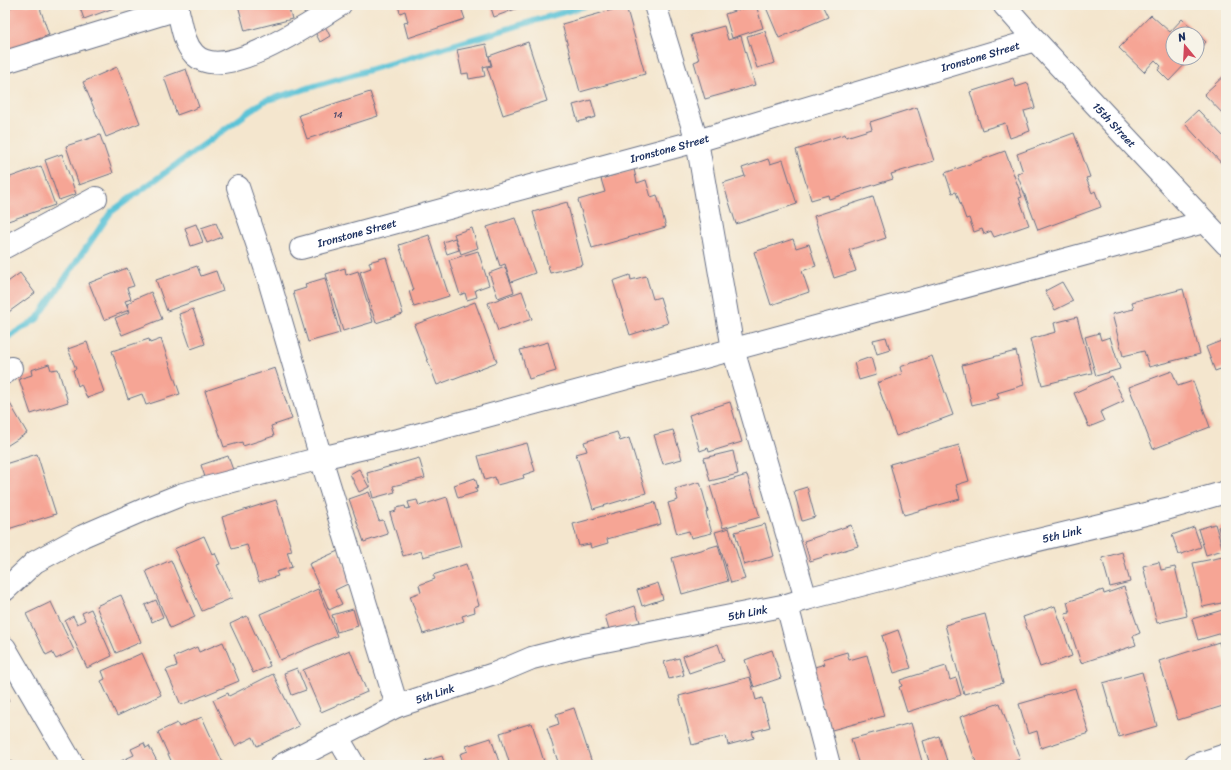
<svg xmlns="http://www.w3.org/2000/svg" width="1231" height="770" font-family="Sriracha,sans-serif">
  <rect width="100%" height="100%" fill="#f7f3e8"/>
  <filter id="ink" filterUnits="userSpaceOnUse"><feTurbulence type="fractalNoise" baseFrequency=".025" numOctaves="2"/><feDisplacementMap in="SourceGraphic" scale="8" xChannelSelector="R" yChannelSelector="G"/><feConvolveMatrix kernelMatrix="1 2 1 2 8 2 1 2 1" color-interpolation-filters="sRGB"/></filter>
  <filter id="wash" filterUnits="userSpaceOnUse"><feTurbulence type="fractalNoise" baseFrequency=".012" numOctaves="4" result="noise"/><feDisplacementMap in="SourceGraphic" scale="16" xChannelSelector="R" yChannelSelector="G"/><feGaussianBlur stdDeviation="0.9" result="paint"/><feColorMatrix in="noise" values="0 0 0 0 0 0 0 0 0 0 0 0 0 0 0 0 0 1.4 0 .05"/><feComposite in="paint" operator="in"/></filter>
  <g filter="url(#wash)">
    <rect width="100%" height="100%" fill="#f4e6ce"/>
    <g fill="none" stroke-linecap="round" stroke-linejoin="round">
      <!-- stream -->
      <path stroke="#5bc3d7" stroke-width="6" d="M 5,339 L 37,319 L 111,212 L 264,101 L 588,5"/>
    </g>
    <g id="blocks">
      <!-- building -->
      <path fill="#f6a595" d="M 11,5 L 39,5 L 49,35 L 9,50 L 8,45 L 5,46 L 5,23 L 6,22 L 5,10 L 12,7 Z
        M 79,5 L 122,5 L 84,19 Z
        M 238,5 L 288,5 L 292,19 L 245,31 Z
        M 398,5 L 460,5 L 465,19 L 408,38 L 404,23 L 408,22 L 405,11 L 400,13 Z
        M 490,5 L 526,5 L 494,17 Z
        M 754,5 L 756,5 L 763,28 L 732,38 L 725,14 Z
        M 765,5 L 822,5 L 828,17 L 779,38 Z
        M 626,6 L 645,74 L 580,92 L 562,24 Z
        M 1151,15 L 1170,32 L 1182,19 L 1206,42 L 1197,52 L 1197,34 L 1173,34 L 1173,58 L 1191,58 L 1169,81 L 1158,70 L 1161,66 L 1155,60 L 1144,72 L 1119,48 Z
        M 325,26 L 330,36 L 320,42 L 315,32 Z
        M 724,26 L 728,40 L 741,36 L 755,85 L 705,99 L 694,62 L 699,60 L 691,35 Z
        M 765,31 L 775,63 L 757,68 L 747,36 Z
        M 528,42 L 547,101 L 503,115 L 487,67 L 492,66 L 489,56 Z
        M 486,44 L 491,65 L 483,67 L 485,76 L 469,79 L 468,73 L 462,74 L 457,50 Z
        M 117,67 L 140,123 L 106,137 L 83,82 Z
        M 186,69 L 199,107 L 177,115 L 164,77 Z
        M 1226,74 L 1226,117 L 1204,94 Z
        M 1013,78 L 1016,87 L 1028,83 L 1035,108 L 1024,111 L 1030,131 L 1010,138 L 1005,123 L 982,130 L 970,92 Z
        M 370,92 L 378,116 L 307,139 L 299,115 Z
        M 591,100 L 596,117 L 578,122 L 573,105 Z
        M 917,107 L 934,161 L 891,174 L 893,179 L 829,199 L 828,195 L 811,200 L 796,150 L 845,134 L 846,137 L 872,129 L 870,122 Z
        M 1198,110 L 1226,139 L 1225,167 L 1184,123 Z
        M 1074,133 L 1090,177 L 1086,178 L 1092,193 L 1095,191 L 1101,207 L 1038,230 L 1017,174 L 1023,172 L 1017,154 Z
        M 100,135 L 113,173 L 79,185 L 66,146 Z
        M 1005,151 L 1022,197 L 1019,198 L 1029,225 L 994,237 L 991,231 L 984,234 L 982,229 L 974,232 L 969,218 L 966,219 L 956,192 L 952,193 L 945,173 Z
        M 62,154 L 76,194 L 59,200 L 45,160 Z
        M 768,159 L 770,164 L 783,160 L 797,204 L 736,224 L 723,183 L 745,176 L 742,168 Z
        M 41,166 L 55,205 L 5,222 L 5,179 Z
        M 634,169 L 637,183 L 646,180 L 651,197 L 657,195 L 666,227 L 592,248 L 578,200 L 605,192 L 601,179 Z
        M 873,197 L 886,238 L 849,250 L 856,271 L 834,278 L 814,216 Z
        M 567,202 L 583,265 L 550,273 L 533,212 Z
        M 515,218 L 535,273 L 511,282 L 505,264 L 500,266 L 487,227 Z
        M 216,223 L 222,237 L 207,243 L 201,228 Z
        M 196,224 L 203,242 L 191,246 L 185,228 Z
        M 472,228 L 478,248 L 461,254 L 454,234 Z
        M 429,235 L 449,296 L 414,307 L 409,291 L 414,290 L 399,245 Z
        M 455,238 L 459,250 L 447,254 L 443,242 Z
        M 793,239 L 796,248 L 809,244 L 816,266 L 802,271 L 809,292 L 771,305 L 754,252 Z
        M 478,251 L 489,285 L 475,290 L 477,297 L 467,300 L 465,293 L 460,295 L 449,260 Z
        M 386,257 L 403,314 L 376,323 L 360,272 L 371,268 L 369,262 Z
        M 197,266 L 201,276 L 216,271 L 223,291 L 167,311 L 156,280 Z
        M 505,267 L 514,292 L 498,298 L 489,273 Z
        M 127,268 L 134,286 L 127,288 L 131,299 L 125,301 L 129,310 L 104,320 L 89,283 Z
        M 345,268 L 346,275 L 358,271 L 373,322 L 343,331 L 326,274 Z
        M 20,273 L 35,293 L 6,314 L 5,311 L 5,284 Z
        M 630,275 L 631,280 L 646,276 L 653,299 L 660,297 L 668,323 L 630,335 L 613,281 Z
        M 325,278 L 340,333 L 308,342 L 293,292 L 306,288 L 305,284 Z
        M 1062,282 L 1073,301 L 1055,310 L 1045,291 Z
        M 1183,289 L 1200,354 L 1149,367 L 1144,351 L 1123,356 L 1112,314 L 1134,309 L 1132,302 Z
        M 522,291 L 532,319 L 498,331 L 488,303 Z
        M 151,292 L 162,319 L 122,335 L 115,318 L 130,312 L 127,304 L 132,302 L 132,300 Z
        M 475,302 L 497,362 L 437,385 L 414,325 Z
        M 193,309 L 205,344 L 191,349 L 179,314 Z
        M 1077,317 L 1092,373 L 1042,385 L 1030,339 L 1056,332 L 1054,323 Z
        M 1099,333 L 1101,340 L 1110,337 L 1120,369 L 1096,376 L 1085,337 Z
        M 886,337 L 890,350 L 877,354 L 873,340 Z
        M 149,339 L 150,343 L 161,339 L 180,394 L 146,405 L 142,394 L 128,399 L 112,351 Z
        M 1226,339 L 1226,367 L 1215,371 L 1206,347 Z
        M 87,342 L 104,392 L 87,398 L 81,384 L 78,386 L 73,370 L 76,369 L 68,349 Z
        M 548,342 L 556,371 L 529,379 L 520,350 Z
        M 1016,351 L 1024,385 L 997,393 L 999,398 L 972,405 L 962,365 Z
        M 932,356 L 953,415 L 896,436 L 877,383 L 902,374 L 900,367 Z
        M 871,357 L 876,375 L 859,380 L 854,363 Z
        M 49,364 L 51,370 L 58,369 L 68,402 L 31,414 L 19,379 L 32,375 L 31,370 Z
        M 275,368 L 292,419 L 271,426 L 274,436 L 243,446 L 242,442 L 224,447 L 205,391 Z
        M 1172,371 L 1178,386 L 1193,381 L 1210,427 L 1153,449 L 1129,387 Z
        M 1112,376 L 1124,401 L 1100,412 L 1104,421 L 1089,427 L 1074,393 Z
        M 8,400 L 27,433 L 5,447 L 5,402 Z
        M 730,402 L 742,442 L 709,452 L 708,448 L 700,451 L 689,415 Z
        M 673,430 L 682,459 L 663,464 L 654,435 Z
        M 617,432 L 620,441 L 629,438 L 646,493 L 593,509 L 576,454 L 587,451 L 584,442 Z
        M 527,443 L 535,471 L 523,475 L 524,478 L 497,485 L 495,477 L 485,480 L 478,456 Z
        M 959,445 L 969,481 L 956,485 L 960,499 L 904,515 L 890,464 Z
        M 733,451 L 738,474 L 710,481 L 704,458 Z
        M 37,454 L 56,514 L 5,530 L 5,464 Z
        M 228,456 L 233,470 L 206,480 L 201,465 Z
        M 419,458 L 425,478 L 393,486 L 395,492 L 373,498 L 367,473 Z
        M 359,469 L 369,487 L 359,492 L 350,474 Z
        M 747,475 L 760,517 L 723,528 L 710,486 Z
        M 475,478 L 478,487 L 475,488 L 477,492 L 458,498 L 454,485 Z
        M 700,482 L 708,511 L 706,512 L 712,533 L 691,538 L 689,531 L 677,534 L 668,503 L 678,500 L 675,489 Z
        M 807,487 L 815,517 L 802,521 L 794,491 Z
        M 369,492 L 379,521 L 383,520 L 388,534 L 364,542 L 349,499 Z
        M 447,497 L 461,546 L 423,557 L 421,551 L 403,556 L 390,513 L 396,511 L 396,508 L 405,506 L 406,509 L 410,508 L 408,502 L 417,500 L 419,506 Z
        M 276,500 L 292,551 L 287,552 L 292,567 L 276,572 L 278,576 L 259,582 L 247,545 L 232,549 L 222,517 Z
        M 655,502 L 661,524 L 607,539 L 608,543 L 591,548 L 590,544 L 579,546 L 573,524 Z
        M 765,524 L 774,556 L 744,565 L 735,532 Z
        M 1215,524 L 1223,550 L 1206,555 L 1198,529 Z
        M 851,525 L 858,546 L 810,561 L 804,541 Z
        M 1226,525 L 1226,546 L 1224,546 L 1218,527 Z
        M 1194,527 L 1201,547 L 1179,555 L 1172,535 Z
        M 729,528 L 745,579 L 731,583 L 715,532 Z
        M 204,536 L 212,554 L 215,553 L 220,564 L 217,565 L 232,598 L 202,611 L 174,549 Z
        M 718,545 L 728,581 L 682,594 L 672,558 Z
        M 338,551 L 352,582 L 335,590 L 342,604 L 329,610 L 309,564 Z
        M 1122,552 L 1130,582 L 1110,587 L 1102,558 Z
        M 1223,557 L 1226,568 L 1226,602 L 1203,607 L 1193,563 Z
        M 171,560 L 195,617 L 170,628 L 146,571 Z
        M 1159,562 L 1161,570 L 1175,567 L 1187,616 L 1157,623 L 1143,566 Z
        M 466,564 L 479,605 L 474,607 L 475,612 L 462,616 L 464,621 L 423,634 L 410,596 L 421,592 L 419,585 L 435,579 L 433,575 Z
        M 658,583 L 663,599 L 642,606 L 637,590 Z
        M 1124,587 L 1140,633 L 1133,636 L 1136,645 L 1081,663 L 1065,614 L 1070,613 L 1067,602 L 1103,590 L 1104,594 Z
        M 318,589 L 337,636 L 280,660 L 260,614 Z
        M 121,595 L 141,642 L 116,653 L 96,606 Z
        M 156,600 L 163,617 L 152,622 L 145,605 Z
        M 51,602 L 74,650 L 56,659 L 52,652 L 46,655 L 26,614 Z
        M 635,606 L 640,622 L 610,632 L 605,616 Z
        M 1055,606 L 1072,656 L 1040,667 L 1023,617 Z
        M 91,609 L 112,656 L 87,668 L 65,621 L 73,616 L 77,624 L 85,620 L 82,613 Z
        M 353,609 L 358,626 L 337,632 L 332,615 Z
        M 1226,609 L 1226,632 L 1198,640 L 1192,619 Z
        M 985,614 L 1003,683 L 964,694 L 945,625 Z
        M 247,616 L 270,666 L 253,673 L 230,624 Z
        M 898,630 L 911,668 L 894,673 L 882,636 Z
        M 223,642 L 239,681 L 181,705 L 166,670 L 177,666 L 174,657 L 197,647 L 199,652 Z
        M 1219,642 L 1226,665 L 1226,705 L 1178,720 L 1159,661 Z
        M 718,644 L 724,661 L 689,673 L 683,656 Z
        M 350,650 L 367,692 L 321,712 L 303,670 Z
        M 772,650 L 781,678 L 754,687 L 745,660 Z
        M 847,652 L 849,660 L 867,655 L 884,716 L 828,731 L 811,668 L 825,664 L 823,659 Z
        M 142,653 L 161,695 L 117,716 L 101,681 L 105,679 L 102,671 Z
        M 679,658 L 684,675 L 669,679 L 664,662 Z
        M 946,666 L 950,680 L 956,678 L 961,695 L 907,712 L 899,687 L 902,686 L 900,680 Z
        M 297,668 L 306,690 L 292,695 L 284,673 Z
        M 1142,672 L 1157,726 L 1119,737 L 1103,683 Z
        M 273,674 L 299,726 L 257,746 L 253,737 L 235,746 L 213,700 L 228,693 L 229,696 Z
        M 750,677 L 756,700 L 762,698 L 770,727 L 752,732 L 754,738 L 728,745 L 726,736 L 692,745 L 679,696 Z
        M 1075,688 L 1089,733 L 1041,748 L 1037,731 L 1028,734 L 1019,704 Z
        M 5,695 L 9,701 L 5,703 Z
        M 1000,703 L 1020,759 L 1004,765 L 977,765 L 960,717 Z
        M 574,708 L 592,763 L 587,765 L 559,765 L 547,728 L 559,724 L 556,714 Z
        M 202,717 L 224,765 L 173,765 L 158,732 L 177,723 L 179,727 Z
        M 532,723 L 545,765 L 510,765 L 500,733 Z
        M 911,723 L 923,765 L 859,765 L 851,739 Z
        M 939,736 L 947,761 L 930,765 L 923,741 Z
        M 491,738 L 500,765 L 464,765 L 460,754 L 468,751 L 466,746 Z
        M 144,743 L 146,748 L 149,746 L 159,765 L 123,765 L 121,761 L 134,755 L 131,749 Z
        M 442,756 L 445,765 L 426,765 L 425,761 Z
        M 11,761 L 14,765 L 5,765 Z
        M 806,762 L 807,765 L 798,765 Z"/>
    </g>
  </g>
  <g filter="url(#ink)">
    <use href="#blocks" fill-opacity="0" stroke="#676f85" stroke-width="1"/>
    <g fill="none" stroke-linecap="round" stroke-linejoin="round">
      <!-- street casing -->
      <g stroke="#676f85" stroke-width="24">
        <g id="street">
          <path d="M 176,5 C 182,21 182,41 194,54 C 223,85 312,22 340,5"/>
          <path d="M 655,5 L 697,141 L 733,349 L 806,599"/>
          <path id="s1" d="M 1004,5 L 1035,40 L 1226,244"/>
          <path d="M 5,62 L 178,9"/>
          <path d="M 238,187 L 266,270 L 321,458 L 397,706"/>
          <path d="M 5,247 L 96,198"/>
          <path id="s2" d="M 301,248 L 697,141 L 1035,40"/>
          <path d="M 5,373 L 11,368"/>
          <path d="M 5,590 L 35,562 L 83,536 L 143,510 L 183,494 L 321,458 L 398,440 L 1204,222"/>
          <path d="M 787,605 L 829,765"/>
          <path d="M 5,648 L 73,765"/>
          <path d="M 337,736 L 354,765"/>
          <path id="s3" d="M 282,765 L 397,706 L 494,674 L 532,658 L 579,646 L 787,605 L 806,599 L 1005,548 L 1166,509 L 1226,492"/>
          <path d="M 1195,765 L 1226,755"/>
        </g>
      </g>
      <!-- street -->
      <use href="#street" stroke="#fff" stroke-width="22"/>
    </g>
  </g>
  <g text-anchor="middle" stroke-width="3" stroke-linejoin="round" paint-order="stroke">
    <!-- number labels -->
    <g font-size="9" fill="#524c6c">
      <text x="338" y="118">14</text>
    </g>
    <!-- street labels -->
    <g font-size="11" fill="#1b2f5e" stroke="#f7f3e8">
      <text dy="4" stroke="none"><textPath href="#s2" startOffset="706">Ironstone Street</textPath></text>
      <text dy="4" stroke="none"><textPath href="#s1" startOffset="163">15th Street</textPath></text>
      <text dy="4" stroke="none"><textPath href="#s2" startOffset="382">Ironstone Street</textPath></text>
      <text dy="4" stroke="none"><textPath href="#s2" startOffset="58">Ironstone Street</textPath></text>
      <text dy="4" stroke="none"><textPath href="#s3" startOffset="817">5th Link</textPath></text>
      <text dy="4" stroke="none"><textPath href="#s3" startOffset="493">5th Link</textPath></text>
      <text dy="4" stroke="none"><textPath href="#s3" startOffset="169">5th Link</textPath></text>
    </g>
  </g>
  <!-- margin -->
  <rect width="1231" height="770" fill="none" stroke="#f7f3e8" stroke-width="20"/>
  <!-- north arrow -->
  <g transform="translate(1185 46) rotate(342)"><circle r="19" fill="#f7f3e8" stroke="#9fa5b1"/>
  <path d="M0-3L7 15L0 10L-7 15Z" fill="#d1495b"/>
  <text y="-6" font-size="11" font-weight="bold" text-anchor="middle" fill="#1b2f5e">N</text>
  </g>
</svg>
